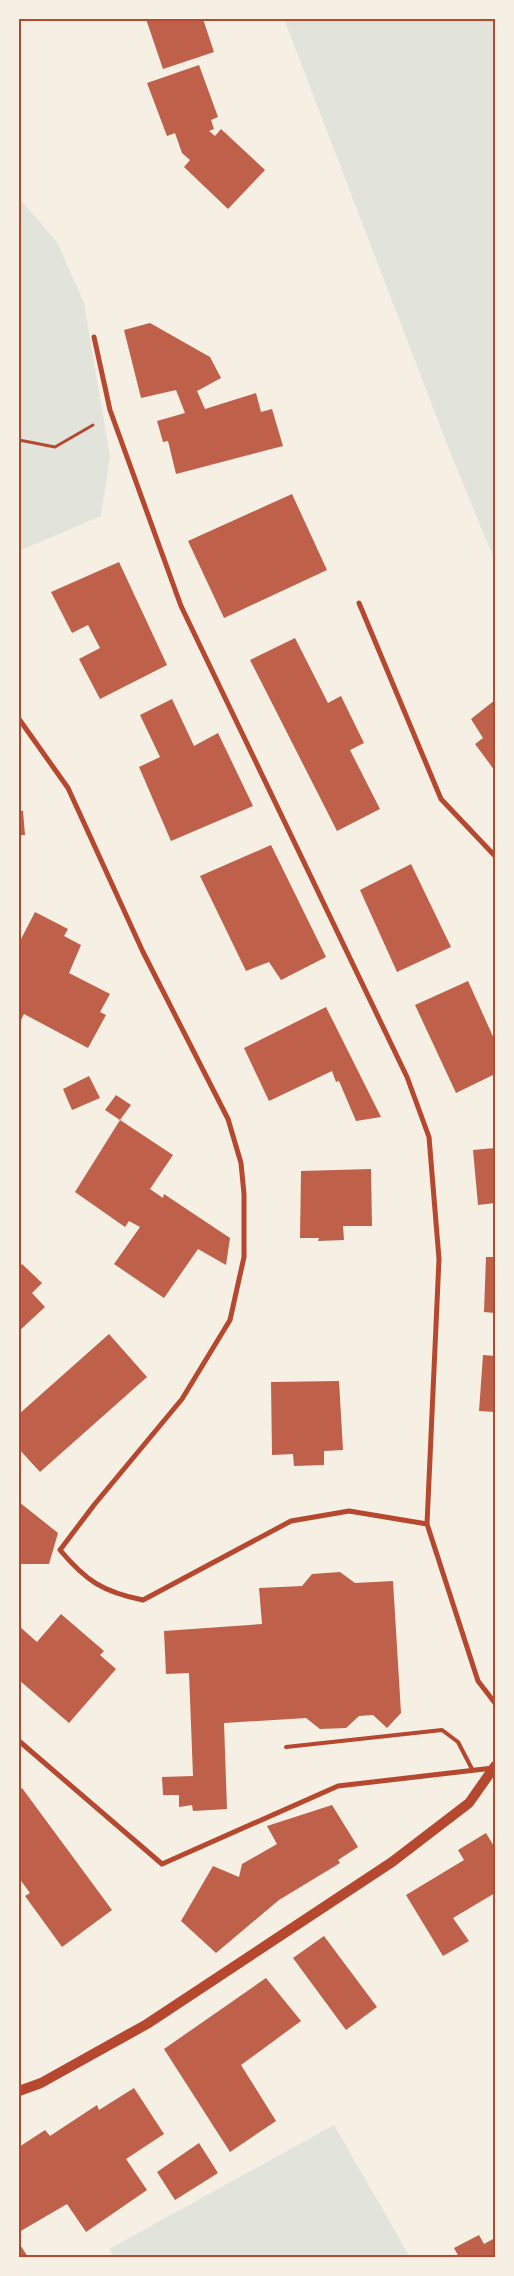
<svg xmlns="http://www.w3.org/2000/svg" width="514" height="2276" font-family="'Libre Baskerville',serif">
  <rect width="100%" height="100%" fill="#f6efe4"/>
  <!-- green -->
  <path fill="#e2e4dc" d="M 284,19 L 495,19 L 495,561 L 450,452 Z
    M 19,198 L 57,242 L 84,303 L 110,457 L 101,516 L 19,551 Z
    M 334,2125 L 410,2257 L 114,2257 L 109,2249 Z"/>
  <!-- building -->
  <path fill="#bf614a" d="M 146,19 L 203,19 L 214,52 L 163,69 Z
    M 199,65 L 218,117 L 211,120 L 214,129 L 209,131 L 215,136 L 221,129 L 265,170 L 228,209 L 184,167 L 190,160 L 182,153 L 175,133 L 167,136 L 147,83 Z
    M 150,323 L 210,357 L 221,378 L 197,391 L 205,409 L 256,393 L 261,412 L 272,409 L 283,446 L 176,474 L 168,441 L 163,442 L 157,421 L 185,413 L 176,390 L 141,398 L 124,330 Z
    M 292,494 L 327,570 L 224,618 L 188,541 Z
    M 119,562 L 167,665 L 100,699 L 79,659 L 100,648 L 88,625 L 72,633 L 51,592 Z
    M 295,638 L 328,703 L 341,696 L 364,743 L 350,750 L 380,809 L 337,831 L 250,660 Z
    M 172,699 L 194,746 L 218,733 L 253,806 L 171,841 L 139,767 L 160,757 L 140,715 Z
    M 495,700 L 495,771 L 475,744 L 483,738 L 471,719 Z
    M 19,811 L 23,811 L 25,835 L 19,835 Z
    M 271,845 L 326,957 L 281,980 L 269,962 L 246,971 L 200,876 Z
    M 411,864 L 451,947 L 397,972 L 360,890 Z
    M 35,912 L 68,929 L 64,936 L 81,945 L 69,973 L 110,994 L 100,1012 L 106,1015 L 88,1048 L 24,1014 L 21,1020 L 19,1019 L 19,943 Z
    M 468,981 L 495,1041 L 495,1074 L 456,1093 L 415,1005 Z
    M 326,1007 L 381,1117 L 356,1121 L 339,1081 L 336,1082 L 332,1071 L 269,1101 L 244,1048 Z
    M 89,1076 L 100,1098 L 72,1110 L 63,1089 Z
    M 116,1095 L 131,1105 L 120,1120 L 105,1110 Z
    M 120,1120 L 173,1155 L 150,1189 L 163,1198 L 164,1194 L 230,1238 L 226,1265 L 198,1249 L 164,1298 L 114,1264 L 140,1227 L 129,1221 L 125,1227 L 75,1192 Z
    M 495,1148 L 495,1203 L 478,1205 L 473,1150 Z
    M 371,1169 L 372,1226 L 343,1226 L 344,1240 L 318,1241 L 319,1238 L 300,1238 L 301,1171 Z
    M 486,1257 L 495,1257 L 495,1313 L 484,1312 Z
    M 22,1264 L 42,1283 L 32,1293 L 45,1307 L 19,1331 L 19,1267 Z
    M 109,1334 L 147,1377 L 40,1472 L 19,1449 L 19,1414 Z
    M 483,1355 L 495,1356 L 495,1412 L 479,1411 Z
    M 339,1381 L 343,1450 L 324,1451 L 324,1465 L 294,1466 L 293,1454 L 272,1455 L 271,1382 Z
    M 19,1502 L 58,1533 L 49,1564 L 19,1564 Z
    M 340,1572 L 355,1583 L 393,1581 L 401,1713 L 387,1728 L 373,1715 L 359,1716 L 346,1728 L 320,1729 L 306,1718 L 224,1723 L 227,1809 L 193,1811 L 192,1805 L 179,1807 L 179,1795 L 163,1795 L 162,1777 L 193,1776 L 189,1673 L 166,1674 L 164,1631 L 262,1624 L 259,1588 L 302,1586 L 312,1574 Z
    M 61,1614 L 104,1651 L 100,1655 L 116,1669 L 69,1723 L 19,1680 L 19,1626 L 37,1642 Z
    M 22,1788 L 112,1910 L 62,1947 L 25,1896 L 30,1893 L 19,1878 L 19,1791 Z
    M 332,1805 L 358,1847 L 338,1860 L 340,1863 L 279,1900 L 216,1953 L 181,1921 L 213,1866 L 239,1877 L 242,1864 L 277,1844 L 267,1826 Z
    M 486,1833 L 495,1848 L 495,1893 L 453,1918 L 469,1941 L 443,1956 L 406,1895 L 464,1860 L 458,1850 Z
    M 324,1936 L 377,2007 L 346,2030 L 293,1958 Z
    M 266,1978 L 301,2021 L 241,2065 L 276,2121 L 230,2152 L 164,2049 Z
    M 134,2088 L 164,2134 L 126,2159 L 147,2190 L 86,2232 L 67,2204 L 19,2232 L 19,2147 L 45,2130 L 50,2136 L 97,2105 L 99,2110 Z
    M 199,2143 L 218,2173 L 175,2200 L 157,2172 Z
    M 479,2235 L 484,2244 L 495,2238 L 495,2257 L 459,2257 L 454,2248 Z
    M 19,2243 L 28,2257 L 19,2257 Z"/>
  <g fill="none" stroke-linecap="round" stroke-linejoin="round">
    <!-- path -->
    <path stroke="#b5482f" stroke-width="3" d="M 19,440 L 55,447 L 93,425"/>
    <!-- service -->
    <path stroke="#b5482f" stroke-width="4" d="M 286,1747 L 442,1730 L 458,1742 L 472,1769"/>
    <!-- minor -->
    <path stroke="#b5482f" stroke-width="5" d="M 94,337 L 110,410 L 181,606 L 407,1077 L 429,1137 L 439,1259 L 427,1524 L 478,1681 L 495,1703
      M 359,603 L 441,799 L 495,856
      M 19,719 L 68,788 L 143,952 L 228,1119 L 241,1163 L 244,1194 L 244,1257 L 230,1320 L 182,1399 L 94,1505 L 60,1550 C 86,1581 103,1592 143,1600 L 291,1521 L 349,1511 L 427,1524
      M 19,1741 L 162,1864 L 338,1786 L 493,1768"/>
    <!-- secondary -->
    <path stroke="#b5482f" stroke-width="10" d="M 19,2091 L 41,2083 L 147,2024 L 392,1862 L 469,1803 L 495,1766"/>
  </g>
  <!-- border -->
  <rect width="514" height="2276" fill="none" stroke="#f6efe4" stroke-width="40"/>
  <rect x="20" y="20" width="474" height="2236" fill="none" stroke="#b5482f" stroke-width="2"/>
</svg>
